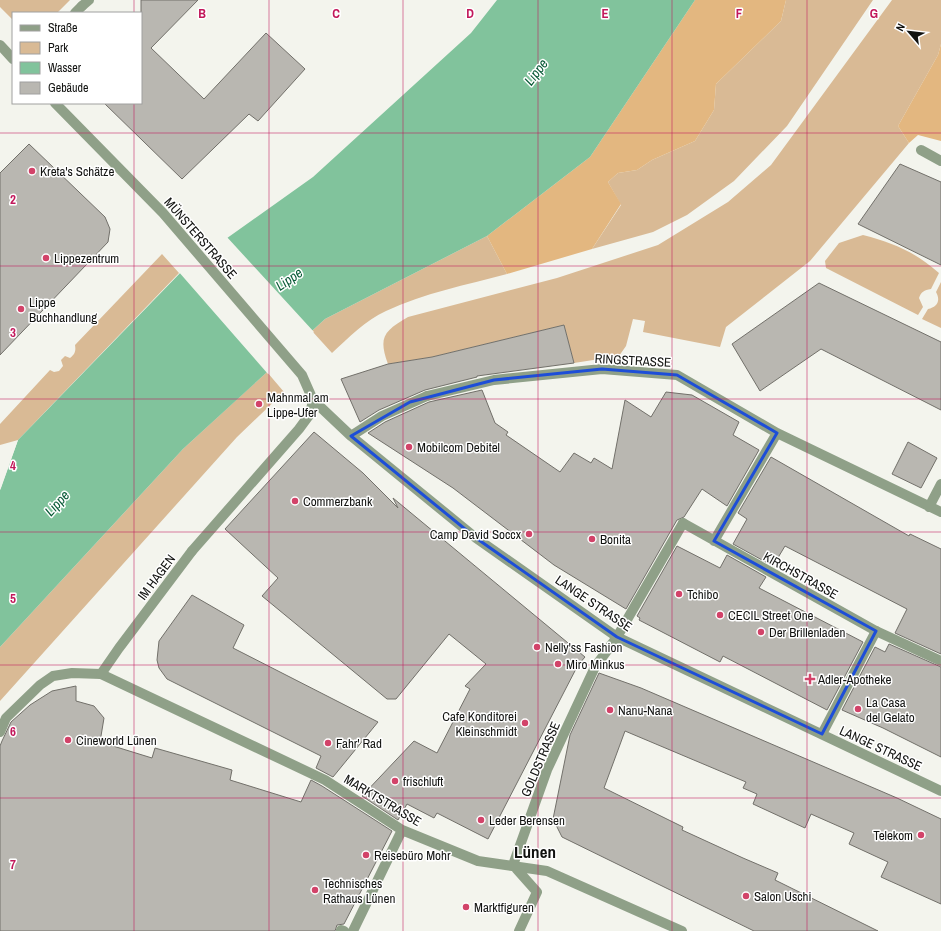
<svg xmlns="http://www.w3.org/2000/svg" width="941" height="931" font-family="'Archivo Narrow',sans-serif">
  <rect width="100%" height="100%" fill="#f3f4ed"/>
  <!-- green -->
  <path fill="#d9ba95" d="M 0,0 L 70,0 L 57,13 L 13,13 L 13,20 L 0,7 Z
    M 786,0 L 873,0 L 787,126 L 734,181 L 687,215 L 653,232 L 592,249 L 621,205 L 608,182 L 618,173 L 637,170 L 652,160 L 695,141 L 714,110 L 716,84 L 781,21 Z
    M 892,0 L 941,0 L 941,44 L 938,55 L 898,126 L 909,143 L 810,261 L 726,327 L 720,347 L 643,332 L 645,321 L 633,319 L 626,346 L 619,356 L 574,363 L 564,325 L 432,357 L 388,364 C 378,337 384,331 408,317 L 557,278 L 658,245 L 728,202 L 771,165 Z
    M 863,235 C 894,243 915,252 939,273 L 931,289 C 924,290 921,292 919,298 L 923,307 L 918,315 L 826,268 L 825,261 L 839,243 Z
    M 487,236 L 507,274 C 466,285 424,293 386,311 C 366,320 348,338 332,353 L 312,331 L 325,319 Z
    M 162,254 L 179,273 L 18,440 L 0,445 L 0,424 L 50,370 L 54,372 L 59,371 L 63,366 L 61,360 L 65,356 L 70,358 C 75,354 76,351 75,345 Z
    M 941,282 L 941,328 L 922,319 L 928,309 C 937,307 941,301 936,292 Z
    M 267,372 L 284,392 L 237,437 L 0,701 L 0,647 L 183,449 Z"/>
  <!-- forest -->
  <path fill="#e3b780" d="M 695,0 L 786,0 L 781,21 L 716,84 L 714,110 L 695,141 L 652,160 L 637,170 L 618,173 L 608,182 L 621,204 L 592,249 L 507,274 L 487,236 L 590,157 Z
    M 941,44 L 941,141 L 918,135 L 909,143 L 898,126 L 938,55 Z"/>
  <!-- water -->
  <path fill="#81c39c" d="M 497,0 L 695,0 L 590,157 L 487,236 L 325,319 L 183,449 L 0,647 L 0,490 L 18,440 L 185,268 L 313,177 L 471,33 Z"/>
  <!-- pier -->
  <path fill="#f3f4ed" d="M 226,236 L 314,332 L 268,374 L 178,271 Z
    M 18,440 L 1,488 L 0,490 L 0,484 L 15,442 Z"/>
  <!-- building -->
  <path fill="#b9b7b1" stroke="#72706a" d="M 141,0 L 198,0 L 151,48 L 204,99 L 266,33 L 305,69 L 258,121 L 249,114 L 182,179 L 104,103 L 141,103 Z
    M 29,144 L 105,217 L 110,229 L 108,242 L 0,355 L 0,173 Z
    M 900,164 L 941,182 L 941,265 L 858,224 Z
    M 819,283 L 941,342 L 941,410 L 821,349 L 760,391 L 732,344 Z
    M 564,325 L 574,363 L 477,376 L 477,377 L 425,390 L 379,410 L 360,422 L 341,379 L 388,364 L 432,357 Z
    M 482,390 L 495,423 L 508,432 L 506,435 L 560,472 L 574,453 L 591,463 L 594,458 L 612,469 L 625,400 L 651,417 L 666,392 L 692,395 L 739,422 L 733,435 L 759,450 L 727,506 L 702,489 L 684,517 L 677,520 L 626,609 L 554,565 L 453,488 L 368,433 L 385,422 L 429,402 Z
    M 314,432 L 363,473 L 398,508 L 393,498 L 585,657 L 578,665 L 488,839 L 437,813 L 434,818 L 407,804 L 398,820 L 362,796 L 414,741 L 437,753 L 470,689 L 465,686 L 486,664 L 449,634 L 396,699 L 387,699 L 262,596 L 278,578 L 225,529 Z
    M 908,442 L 937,458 L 921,488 L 892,474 Z
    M 771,457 L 909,536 L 910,534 L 941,549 L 941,654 L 895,633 L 907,609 L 785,546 L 773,566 L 733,544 L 747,519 L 738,513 Z
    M 677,546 L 720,568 L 727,555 L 766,577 L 759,588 L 863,642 L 827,710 L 723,656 L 720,662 L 639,620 L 640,618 L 637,616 Z
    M 192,595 L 244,625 L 233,648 L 378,722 L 333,777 L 316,768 L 321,756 L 167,679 L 159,668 L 157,660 L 159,641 Z
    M 889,644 L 941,667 L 941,757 L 883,728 L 842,710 L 875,647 L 885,652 Z
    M 599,673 L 641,688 L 897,798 L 941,819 L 941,904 L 881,877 L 888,862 L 849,844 L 854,833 L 811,814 L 805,828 L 753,804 L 757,794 L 743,788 L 746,782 L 625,731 L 604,788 L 683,827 L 682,830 L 743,858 L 778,873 L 775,880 L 878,931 L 754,931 L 562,837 L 553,819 L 570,735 Z
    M 76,686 L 76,701 L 94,706 L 104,718 L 100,742 L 152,758 L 155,748 L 232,770 L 230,780 L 301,802 L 311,780 L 322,786 L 392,831 L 344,924 L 337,925 L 335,931 L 0,931 L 0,746 L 2,741 L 11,722 L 30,705 L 52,691 Z"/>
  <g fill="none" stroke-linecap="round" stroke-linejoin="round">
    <!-- service -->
    <path stroke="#8fa088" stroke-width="10" d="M 0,732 L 6,718 L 40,685 L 53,676 L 72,673 L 101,674 L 119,648 L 192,551"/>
    <!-- pedestrian -->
    <path stroke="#8fa088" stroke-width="10" d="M 75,13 L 82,6
      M 0,45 L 13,59
      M 55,103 L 163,213 L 302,375 L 313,400 L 351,436 L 476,538 L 617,637 L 941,791
      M 351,436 L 382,416 L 427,396
      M 192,551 L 299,429 L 310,414 L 313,400
      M 101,674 L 325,780 L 402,830 L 478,861 L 547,871 L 682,931
      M 822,734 L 876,631
      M 341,930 L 344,931
      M 353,931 L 402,830
      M 519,931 L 537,892 L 513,865 L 547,770 L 595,667 L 617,637 L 683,523"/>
    <!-- minor -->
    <path stroke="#8fa088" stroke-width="10" d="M 82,6 L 89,0
      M 921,150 L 941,161
      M 427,396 L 494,380 L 602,369 L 677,375 L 777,433 L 941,512
      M 929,507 L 941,484
      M 683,523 L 876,631 L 941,661
      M 714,541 L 777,433"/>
  </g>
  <!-- marked area -->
  <path fill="none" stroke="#1d4ed8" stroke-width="3" stroke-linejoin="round" d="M 602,369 L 677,375 L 777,433 L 714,541 L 876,631 L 822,734 L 617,637 L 476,538 L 351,436 L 410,402 L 494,380 Z"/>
  <!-- grid -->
  <path fill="none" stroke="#c2185b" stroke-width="1" stroke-opacity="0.55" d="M 134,0 L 134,13M 269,0 L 269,931M 403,0 L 403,931M 538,0 L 538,931M 672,0 L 672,931M 807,0 L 807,931M 134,103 L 134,931M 0,133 L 941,133M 0,266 L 941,266M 0,399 L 941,399M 0,532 L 941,532M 0,665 L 941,665M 0,798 L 941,798"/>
  <!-- markers -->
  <g fill="#d24369" stroke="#fff" stroke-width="1.5">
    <circle cx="32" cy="171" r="4"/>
    <circle cx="46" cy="258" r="4"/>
    <circle cx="21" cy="309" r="4"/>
    <circle cx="259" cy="404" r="4"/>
    <circle cx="409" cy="447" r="4"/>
    <circle cx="295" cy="501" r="4"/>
    <circle cx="529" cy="534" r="4"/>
    <circle cx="592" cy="539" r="4"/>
    <circle cx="679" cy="594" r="4"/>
    <circle cx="720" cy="615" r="4"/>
    <circle cx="761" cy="632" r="4"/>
    <circle cx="537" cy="647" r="4"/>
    <circle cx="558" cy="664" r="4"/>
    <path d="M808 673h4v4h4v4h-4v4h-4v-4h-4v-4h4z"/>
    <circle cx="858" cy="709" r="4"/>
    <circle cx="610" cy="710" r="4"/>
    <circle cx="525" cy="723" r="4"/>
    <circle cx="68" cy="740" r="4"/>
    <circle cx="328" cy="743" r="4"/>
    <circle cx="395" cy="781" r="4"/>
    <circle cx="481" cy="820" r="4"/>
    <circle cx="921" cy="835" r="4"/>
    <circle cx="366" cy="855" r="4"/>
    <circle cx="315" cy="890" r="4"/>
    <circle cx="746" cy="896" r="4"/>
    <circle cx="466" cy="907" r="4"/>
  </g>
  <g text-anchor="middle" stroke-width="3" stroke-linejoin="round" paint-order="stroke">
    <!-- poi labels -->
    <g font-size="13" fill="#111210" stroke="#fff" text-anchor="start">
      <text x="40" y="176">Kreta's Schätze</text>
      <text x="54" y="263">Lippezentrum</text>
      <text x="29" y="307">Lippe<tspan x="29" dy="15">Buchhandlung</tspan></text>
      <text x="267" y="402">Mahnmal am<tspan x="267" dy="15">Lippe-Ufer</tspan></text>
      <text x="417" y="452">Mobilcom Debitel</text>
      <text x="303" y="506">Commerzbank</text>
      <text x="521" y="539" text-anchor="end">Camp David Soccx</text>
      <text x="600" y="544">Bonita</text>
      <text x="687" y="599">Tchibo</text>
      <text x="728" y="620">CECIL Street One</text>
      <text x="769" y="637">Der Brillenladen</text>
      <text x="545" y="652">Nelly'ss Fashion</text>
      <text x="566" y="669">Miro Minkus</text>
      <text x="818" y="684">Adler-Apotheke</text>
      <text x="866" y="707">La Casa<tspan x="866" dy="15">del Gelato</tspan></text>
      <text x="618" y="715">Nanu-Nana</text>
      <text x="517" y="721" text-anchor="end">Cafe Konditorei<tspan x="517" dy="15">Kleinschmidt</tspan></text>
      <text x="76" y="745">Cineworld Lünen</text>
      <text x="336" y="748">Fahr' Rad</text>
      <text x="403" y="786">frischluft</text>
      <text x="489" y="825">Leder Berensen</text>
      <text x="913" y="840" text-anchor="end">Telekom</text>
      <text x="374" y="860">Reisebüro Mohr</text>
      <text x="323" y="888">Technisches<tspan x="323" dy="15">Rathaus Lünen</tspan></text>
      <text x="754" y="901">Salon Uschi</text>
      <text x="474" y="912">Marktfiguren</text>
    </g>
    <!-- street labels -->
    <g font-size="13" fill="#111210" stroke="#fff">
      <text transform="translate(201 238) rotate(49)" y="5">MÜNSTERSTRASSE</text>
      <text transform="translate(633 360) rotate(3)" y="5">RINGSTRASSE</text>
      <text transform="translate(801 575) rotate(29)" y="5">KIRCHSTRASSE</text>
      <text transform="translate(156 577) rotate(-53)" y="5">IM HAGEN</text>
      <text transform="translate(594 603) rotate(34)" y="5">LANGE STRASSE</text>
      <text transform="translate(881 748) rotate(25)" y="5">LANGE STRASSE</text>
      <text transform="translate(540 759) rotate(-67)" y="5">GOLDSTRASSE</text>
      <text transform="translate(383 800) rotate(31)" y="5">MARKTSTRASSE</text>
    </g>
    <!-- water labels -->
    <g font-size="14" font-style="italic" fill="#085a36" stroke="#fff">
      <text transform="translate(536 72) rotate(-53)" y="5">Lippe</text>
      <text transform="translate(289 279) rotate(-35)" y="5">Lippe</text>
      <text transform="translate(57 503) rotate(-48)" y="5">Lippe</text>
    </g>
    <!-- district labels -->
    <g font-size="17" font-weight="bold" fill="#111210" stroke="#fff">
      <text x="535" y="858">Lünen</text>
    </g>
  </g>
  <g font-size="13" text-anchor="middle" font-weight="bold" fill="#c2185b" stroke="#fff" stroke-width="3" stroke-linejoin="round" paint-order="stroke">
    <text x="202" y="18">B</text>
    <text x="336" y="18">C</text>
    <text x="470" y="18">D</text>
    <text x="605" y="18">E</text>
    <text x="739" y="18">F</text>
    <text x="874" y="18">G</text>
    <text x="13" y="204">2</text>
    <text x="13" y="337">3</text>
    <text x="13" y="470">4</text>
    <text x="13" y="603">5</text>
    <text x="13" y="736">6</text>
    <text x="13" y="869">7</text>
  </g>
  <!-- legend -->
  <rect x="12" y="12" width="130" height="92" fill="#ffffff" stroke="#a0a09f"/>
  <rect x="20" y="25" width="20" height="6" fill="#8fa088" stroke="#a0a09f"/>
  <text x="48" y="32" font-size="12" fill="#111210">Straße</text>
  <rect x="20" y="42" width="20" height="12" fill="#d9ba95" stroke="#a0a09f"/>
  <text x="48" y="52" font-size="12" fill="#111210">Park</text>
  <rect x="20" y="62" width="20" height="12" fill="#81c39c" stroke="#a0a09f"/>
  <text x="48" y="72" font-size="12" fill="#111210">Wasser</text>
  <rect x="20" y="82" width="20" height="12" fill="#b9b7b1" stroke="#a0a09f"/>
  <text x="48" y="92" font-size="12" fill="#111210">Gebäude</text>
  <!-- north arrow -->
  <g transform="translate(909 32) rotate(298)" stroke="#ffffff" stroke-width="3" paint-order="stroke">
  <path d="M0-3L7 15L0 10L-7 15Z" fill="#111210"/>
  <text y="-6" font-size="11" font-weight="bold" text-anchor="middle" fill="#111210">N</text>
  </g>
</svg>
